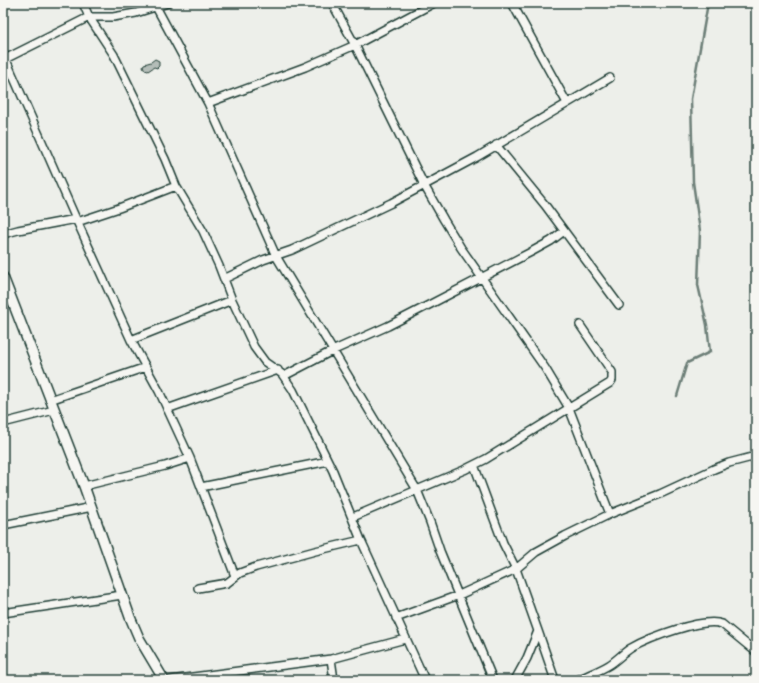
<svg xmlns="http://www.w3.org/2000/svg" width="759" height="683" font-family="Itim,sans-serif">
  <rect width="100%" height="100%" fill="#edefea"/>
  <filter id="ink" filterUnits="userSpaceOnUse"><feTurbulence type="fractalNoise" baseFrequency=".025" numOctaves="2"/><feDisplacementMap in="SourceGraphic" scale="8" xChannelSelector="R" yChannelSelector="G"/><feConvolveMatrix kernelMatrix="1 2 1 2 8 2 1 2 1" color-interpolation-filters="sRGB"/></filter>
  <g filter="url(#ink)">
    <g fill="none" stroke-linecap="round" stroke-linejoin="round">
      <!-- stream -->
      <path stroke="#6c7e77" stroke-width="2.5" d="M 677,396 L 687,363 L 710,352 L 707,325 L 698,285 L 700,231 L 693,182 L 691,99 L 708,3"/>
    </g>
    <!-- building -->
    <path fill="#b4bdb8" stroke="#1f3d34" d="M 155,59 L 159,61 L 159,66 L 157,68 L 154,67 L 148,71 L 145,70 L 143,66 L 144,64 L 151,62 Z"/>
    <g fill="none" stroke-linecap="round" stroke-linejoin="round">
      <!-- minor casing -->
      <g stroke="#1f3d34" stroke-width="10">
        <path id="minor" d="M 83,3 L 89,17 L 114,55 L 165,159 L 176,186 L 203,231 L 219,266 L 232,300 L 254,347 L 265,362 L 282,374 L 293,390 L 333,471 L 361,540 L 425,680
          M 154,3 L 208,103 L 276,256 L 417,490 L 430,522 L 440,551 L 493,680
          M 332,3 L 355,45 L 424,185 L 444,220 L 461,248 L 545,368 L 569,408 L 610,514
          M 512,3 L 567,103
          M 3,53 L 76,219 L 131,340 L 159,391 L 190,458 L 235,576
          M 3,60 L 89,17 L 113,17 L 136,13 L 168,3
          M 208,103 L 305,67 L 355,45 L 434,3
          M 496,145 L 545,205 L 619,305
          M 77,222 L 119,208 L 176,186
          M 3,234 L 18,230 L 76,219
          M 224,279 L 263,260 L 292,250 L 391,203 L 477,157 L 610,78
          M 131,340 L 232,300
          M 284,376 L 332,351 L 388,326 L 423,308 L 531,252 L 551,241 L 564,231
          M 50,400 L 146,367
          M 167,409 L 278,370
          M 3,423 L 54,410
          M 474,465 L 503,543 L 516,569 L 538,631 L 527,658 L 515,680
          M 84,486 L 165,466 L 190,458
          M 201,487 L 328,461
          M 353,517 L 464,470 L 486,459 L 610,383 L 612,380 L 612,372 L 580,325
          M 3,525 L 92,507
          M 198,588 L 227,583 L 240,573 L 256,567 L 315,551 L 361,540
          M 3,613 L 122,595
          M 396,618 L 459,595 L 516,569 L 536,552 L 565,536 L 610,514 L 660,494 L 714,469 L 729,463 L 756,456
          M 538,631 L 555,680
          M 331,659 L 334,680
          M 170,680 L 331,659 L 405,639
          M 578,680 C 588,675 599,671 609,665 C 617,660 623,653 631,648 C 649,638 703,617 722,624 L 756,652"/>
      </g>
      <!-- tertiary casing -->
      <g stroke="#1f3d34" stroke-width="12">
        <path id="tertiary" d="M 3,277 L 84,486 L 130,617 L 139,638 L 164,680"/>
      </g>
      <!-- minor -->
      <use href="#minor" stroke="#f6f6f2" stroke-width="7"/>
      <!-- tertiary -->
      <use href="#tertiary" stroke="#f6f6f2" stroke-width="9"/>
    </g>
  </g>
  <!-- margin -->
  <rect width="759" height="683" fill="none" stroke="#f6f6f2" stroke-width="16"/>
  <rect x="8" y="8" width="743" height="667" fill="none" stroke="#1f3d34" stroke-width="1.5" filter="url(#ink)"/>
</svg>
